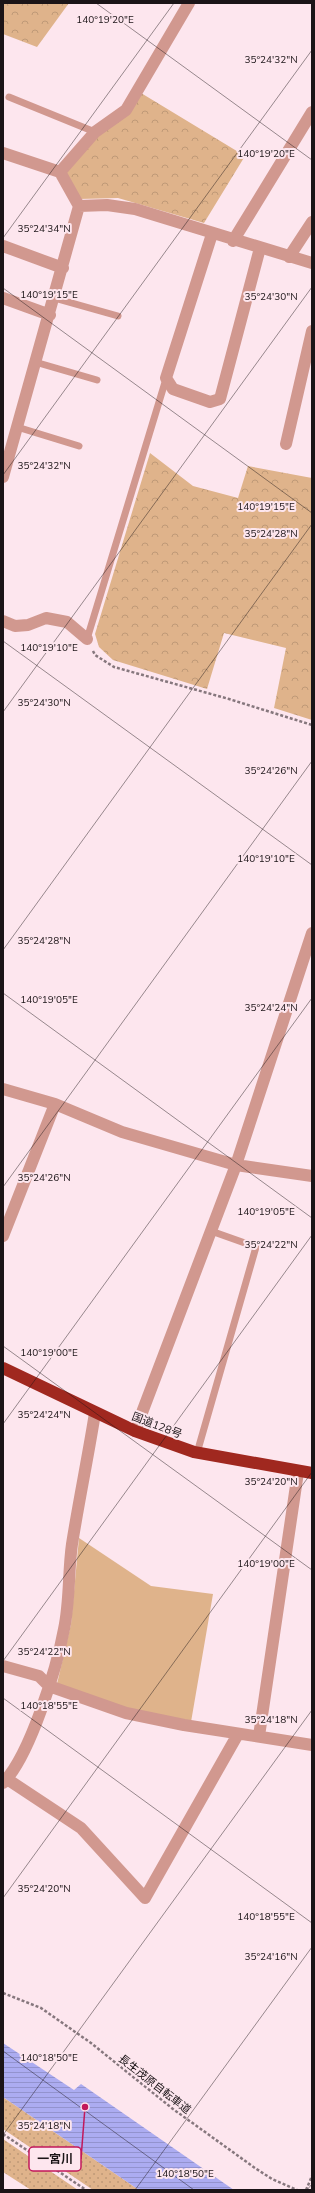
<svg xmlns="http://www.w3.org/2000/svg" width="315" height="2193" font-family="'Nunito Sans','Noto Sans JP',sans-serif">
  <defs>
    <pattern id="grass-dots" width="8" height="8" patternUnits="userSpaceOnUse"><rect width="8" height="8" fill="#dfb38b"/><path d="M2 2h.1M6 6h.1" fill="none" stroke="#bf9977" stroke-width="1.8" stroke-linecap="round"/></pattern>
    <pattern id="forest-crowns" width="20" height="18" patternUnits="userSpaceOnUse"><rect width="20" height="18" fill="#dfb38b"/><path d="M2 6a3 3 0 1 1 6 0M12 15a3 3 0 1 1 6 0" fill="none" stroke="#bf9977"/></pattern>
    <pattern id="water-rules" width="6" height="5" patternUnits="userSpaceOnUse"><rect width="6" height="5" fill="#acacf1"/><path d="M0 2.5h6" fill="none" stroke="#9393ce"/></pattern>
  </defs>
  <rect width="100%" height="100%" fill="#fde6ee"/>
  <!-- grass -->
  <path fill="url(#grass-dots)" d="M 3,2097 L 139,2190 L 93,2190 L 3,2129 Z
    M 3,2139 L 78,2190 L 31,2190 L 3,2172 Z"/>
  <!-- forest -->
  <path fill="url(#forest-crowns)" d="M 3,3 L 69,3 L 37,47 L 3,34 Z
    M 141,93 L 245,156 L 204,223 L 118,198 L 79,199 L 66,176 L 67,171 L 91,142 Z
    M 150,453 L 193,486 L 238,498 L 248,466 L 312,478 L 312,720 L 274,708 L 286,648 L 224,633 L 207,689 L 113,660 L 99,647 L 95,634 Z"/>
  <!-- green -->
  <path fill="#dfb38b" d="M 79,1538 L 151,1586 L 213,1594 L 191,1722 L 125,1710 L 57,1684 L 71,1624 Z"/>
  <!-- water -->
  <path fill="url(#water-rules)" d="M 3,2043 L 74,2090 L 81,2084 L 234,2190 L 139,2190 L 3,2097 Z"/>
  <g fill="none" stroke-linecap="round" stroke-linejoin="round">
    <!-- path -->
    <path stroke="#86777d" stroke-width="2.5" stroke-dasharray="3 2" stroke-linecap="butt" d="M 93,651 L 95,655 L 114,667 L 229,699 L 312,725
      M 3,1993 L 41,2008 L 91,2043 L 173,2109 L 255,2168 L 272,2179 L 297,2190
      M 3,2134 L 86,2190
      M 306,2190 L 312,2176"/>
    <!-- lane -->
    <path stroke="#d1988f" stroke-width="7" d="M 9,97 L 95,132
      M 54,298 L 118,316
      M 35,362 L 97,380
      M 17,427 L 79,446
      M 87,639 L 166,379
      M 197,1453 L 256,1247 L 211,1231"/>
    <!-- street -->
    <path stroke="#d1988f" stroke-width="12" d="M 3,153 L 60,172 L 79,206 L 3,477
      M 60,172 L 95,132 L 126,110 L 189,3
      M 79,206 L 107,205 L 135,209 L 312,263
      M 212,234 L 166,378 L 173,389 L 210,402 L 220,399 L 260,248
      M 233,241 L 312,112
      M 3,246 L 63,268
      M 289,257 L 312,222
      M 3,298 L 50,315
      M 286,444 L 312,331
      M 3,621 L 15,626 L 28,625 L 46,618 L 67,622 L 87,639
      M 3,1089 L 55,1104 L 122,1132 L 236,1165 L 312,1176
      M 3,1236 L 55,1104
      M 135,1431 L 236,1165 L 312,933
      M 3,1666 L 39,1676 L 49,1686 L 126,1713 L 184,1725 L 312,1745
      M 259,1736 L 298,1472
      M 7,1779 L 81,1828 L 145,1898 L 238,1734
      M 3,1783 C 30,1756 57,1667 64,1629 C 70,1601 68,1572 72,1544 C 79,1500 88,1457 95,1413"/>
    <!-- highway -->
    <path stroke="#a0281f" stroke-width="12" d="M 3,1368 L 135,1431 L 194,1452 L 312,1473"/>
  </g>
  <!-- ticks -->
  <path fill="none" stroke="#1b1417" stroke-width="1" stroke-opacity="0.45" d="M 96,3 L 312,160M 3,238 L 174,3M 3,288 L 312,513M 3,475 L 312,50M 3,641 L 312,865M 3,712 L 312,287M 3,950 L 312,524M 3,993 L 312,1218M 3,1187 L 312,761M 3,1346 L 312,1570M 3,1424 L 312,998M 3,1661 L 312,1235M 3,1698 L 312,1923M 3,1898 L 312,1472M 3,2051 L 194,2190M 3,2135 L 312,1710M 135,2190 L 312,1947M 307,2190 L 312,2184"/>
  <g text-anchor="middle" stroke-width="4" stroke-linejoin="round" paint-order="stroke">
    <!-- street labels -->
    <g font-size="11" fill="#1b1417" stroke="#fde6ee">
      <text transform="translate(157 1425) rotate(21)" y="4">国道128号</text>
      <text transform="translate(155 2084) rotate(38)" y="4">長生茂原自転車道</text>
    </g>
  </g>
  <g font-size="10" text-anchor="middle" fill="#1b1417" stroke="#fde6ee" stroke-width="4" stroke-linejoin="round" paint-order="stroke">
    <text x="105" y="23">140°19'20"E</text>
    <text x="271" y="63">35°24'32"N</text>
    <text x="266" y="157">140°19'20"E</text>
    <text x="44" y="232">35°24'34"N</text>
    <text x="49" y="298">140°19'15"E</text>
    <text x="271" y="300">35°24'30"N</text>
    <text x="44" y="469">35°24'32"N</text>
    <text x="266" y="510">140°19'15"E</text>
    <text x="271" y="537">35°24'28"N</text>
    <text x="49" y="651">140°19'10"E</text>
    <text x="44" y="706">35°24'30"N</text>
    <text x="271" y="774">35°24'26"N</text>
    <text x="266" y="862">140°19'10"E</text>
    <text x="44" y="944">35°24'28"N</text>
    <text x="49" y="1003">140°19'05"E</text>
    <text x="271" y="1011">35°24'24"N</text>
    <text x="44" y="1181">35°24'26"N</text>
    <text x="266" y="1215">140°19'05"E</text>
    <text x="271" y="1248">35°24'22"N</text>
    <text x="49" y="1356">140°19'00"E</text>
    <text x="44" y="1418">35°24'24"N</text>
    <text x="271" y="1485">35°24'20"N</text>
    <text x="266" y="1567">140°19'00"E</text>
    <text x="44" y="1655">35°24'22"N</text>
    <text x="49" y="1709">140°18'55"E</text>
    <text x="271" y="1723">35°24'18"N</text>
    <text x="44" y="1892">35°24'20"N</text>
    <text x="266" y="1920">140°18'55"E</text>
    <text x="271" y="1960">35°24'16"N</text>
    <text x="49" y="2061">140°18'50"E</text>
    <text x="44" y="2129">35°24'18"N</text>
    <text x="185" y="2177">140°18'50"E</text>
  </g>
  <!-- callouts -->
  <path fill="none" stroke="#c2185b" stroke-width="1.5" d="M85 2107L81 2159"/>
  <circle fill="#c2185b" stroke="#fde6ee" stroke-width="1.5" cx="85" cy="2107" r="4"/>
  <rect fill="#fde6ee" stroke="#c2185b" stroke-width="1.5" x="29" y="2147" width="52" height="24" rx="4"/>
  <g font-size="12" text-anchor="middle" font-weight="bold" fill="#1b1417">
    <text x="55" y="2163">一宮川</text>
  </g>
  <!-- border -->
  <rect width="315" height="2193" fill="none" stroke="#1b1417" stroke-width="8"/>
</svg>
